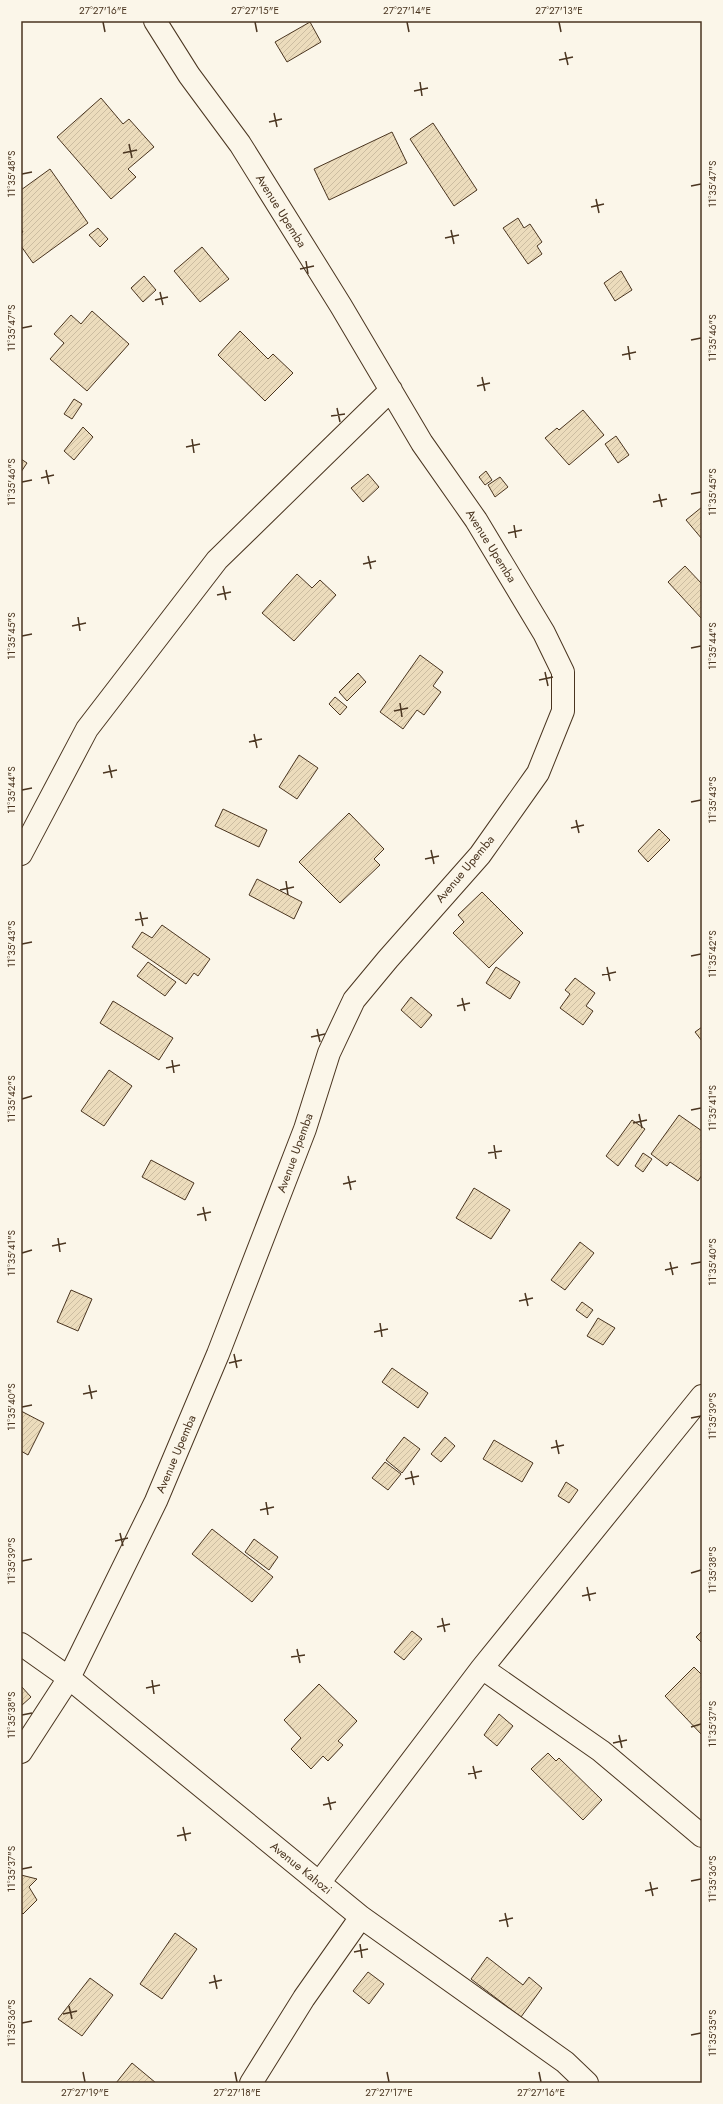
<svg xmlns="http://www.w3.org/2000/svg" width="723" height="2104" font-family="Jost,sans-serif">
  <defs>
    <pattern id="building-hatch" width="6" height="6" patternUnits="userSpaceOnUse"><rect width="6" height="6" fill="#ecdcbc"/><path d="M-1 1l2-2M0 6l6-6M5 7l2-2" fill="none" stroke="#ccbda1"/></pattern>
  </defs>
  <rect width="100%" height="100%" fill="#fbf6e9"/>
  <!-- building -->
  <path fill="url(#building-hatch)" stroke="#4a3520" d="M 310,22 L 321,42 L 287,62 L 275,42 Z
    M 101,98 L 123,124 L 129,119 L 154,147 L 128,169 L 136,177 L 111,199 L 57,137 Z
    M 433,123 L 477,190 L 454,206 L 410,139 Z
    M 392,132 L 407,163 L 329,200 L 314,169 Z
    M 50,169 L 88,223 L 33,263 L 21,246 L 21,233 L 23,232 L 21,229 L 21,190 Z
    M 518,218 L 524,228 L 530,224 L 542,242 L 537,246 L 542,254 L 528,264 L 503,228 Z
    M 98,228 L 108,239 L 100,247 L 89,235 Z
    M 202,247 L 229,279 L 200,302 L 174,271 Z
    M 621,271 L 632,290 L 615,301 L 604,283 Z
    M 144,276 L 156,290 L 143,302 L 131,288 Z
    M 92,311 L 129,344 L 87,391 L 50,359 L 64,343 L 54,334 L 71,315 L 81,324 Z
    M 240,331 L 268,359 L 273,354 L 293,373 L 265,401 L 218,355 Z
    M 74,399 L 82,404 L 72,419 L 64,414 Z
    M 583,410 L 604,435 L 569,465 L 545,438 L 557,428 L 559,430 Z
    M 83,427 L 93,437 L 74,460 L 64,451 Z
    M 616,436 L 629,455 L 618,463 L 605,444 Z
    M 21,459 L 27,463 L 21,472 Z
    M 486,471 L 492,480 L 485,485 L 479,477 Z
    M 368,474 L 379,487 L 363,502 L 351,488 Z
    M 500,477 L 508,487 L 495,497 L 488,485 Z
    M 702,507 L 702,539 L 686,520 Z
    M 685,566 L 702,584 L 702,619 L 668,582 Z
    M 297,574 L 312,588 L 320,580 L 336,595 L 294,641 L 262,613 Z
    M 420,655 L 443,672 L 433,686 L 441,692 L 424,715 L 417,710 L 403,729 L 380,712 Z
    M 358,673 L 366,682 L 347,701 L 339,692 Z
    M 335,697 L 347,707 L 340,715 L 329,704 Z
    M 299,755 L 318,768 L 297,799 L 279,787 Z
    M 223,809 L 267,830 L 259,847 L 215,826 Z
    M 349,813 L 384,849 L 374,859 L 380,865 L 340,903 L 299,862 Z
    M 659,829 L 670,840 L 648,862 L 638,851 Z
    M 257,879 L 302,902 L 294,919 L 249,895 Z
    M 482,892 L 523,933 L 489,968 L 453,933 L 464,922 L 458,915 Z
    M 162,925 L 210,959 L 198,976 L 194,973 L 186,984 L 132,947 L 142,932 L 152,938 Z
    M 148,962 L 176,982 L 165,996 L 137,976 Z
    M 496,967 L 520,982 L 510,999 L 486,983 Z
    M 575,978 L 595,993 L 586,1006 L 593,1011 L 583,1025 L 560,1008 L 570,994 L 565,990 Z
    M 411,997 L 432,1015 L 421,1028 L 401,1010 Z
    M 113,1001 L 173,1038 L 159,1060 L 100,1023 Z
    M 702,1027 L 702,1041 L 695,1032 Z
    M 109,1070 L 132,1086 L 104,1126 L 81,1111 Z
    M 679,1115 L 702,1131 L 702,1175 L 698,1181 L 670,1162 L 667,1166 L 651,1154 Z
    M 632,1120 L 645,1129 L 618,1166 L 606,1156 Z
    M 643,1153 L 652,1159 L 643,1172 L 635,1166 Z
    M 151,1160 L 194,1183 L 185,1200 L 142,1177 Z
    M 474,1188 L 510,1210 L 491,1239 L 456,1218 Z
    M 580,1242 L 594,1253 L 565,1290 L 551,1280 Z
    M 71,1290 L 92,1299 L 78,1331 L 57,1322 Z
    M 582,1302 L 593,1310 L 587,1318 L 576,1310 Z
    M 598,1318 L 615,1328 L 603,1345 L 587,1336 Z
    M 392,1368 L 428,1393 L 418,1408 L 382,1382 Z
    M 21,1411 L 44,1423 L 28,1455 L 21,1451 Z
    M 404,1437 L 420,1449 L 402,1473 L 386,1460 Z
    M 445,1437 L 455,1446 L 441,1462 L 431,1454 Z
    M 494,1440 L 533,1463 L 522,1482 L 483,1459 Z
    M 385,1462 L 401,1474 L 388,1490 L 372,1478 Z
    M 566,1482 L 578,1490 L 569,1503 L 558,1496 Z
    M 212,1529 L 273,1577 L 252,1602 L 192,1554 Z
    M 254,1539 L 278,1557 L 269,1570 L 245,1552 Z
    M 412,1631 L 422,1639 L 404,1660 L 394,1652 Z
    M 702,1631 L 702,1643 L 696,1637 Z
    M 694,1667 L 702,1675 L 702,1735 L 665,1696 Z
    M 319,1684 L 357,1721 L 338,1741 L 343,1745 L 328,1761 L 323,1756 L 311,1769 L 291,1749 L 301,1738 L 284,1720 Z
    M 21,1686 L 31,1697 L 21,1706 Z
    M 499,1714 L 513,1726 L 497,1746 L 484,1735 Z
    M 548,1753 L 556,1761 L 559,1758 L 602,1800 L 583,1820 L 531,1769 Z
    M 21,1875 L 37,1879 L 29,1887 L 37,1900 L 23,1914 L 21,1912 Z
    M 175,1933 L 197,1949 L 162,1999 L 140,1984 Z
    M 487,1957 L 523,1985 L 529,1977 L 542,1988 L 521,2017 L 471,1979 Z
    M 368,1972 L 384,1984 L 369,2004 L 353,1991 Z
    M 90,1978 L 113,1995 L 82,2036 L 58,2019 Z
    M 132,2063 L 156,2083 L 116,2083 Z"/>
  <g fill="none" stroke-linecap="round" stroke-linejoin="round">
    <!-- minor casing -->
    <g stroke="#4a3520" stroke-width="24">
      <path id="minor" d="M 21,854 L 87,729 L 217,560 L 391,390
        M 21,1644 L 69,1678 L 361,1917 L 565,2062 L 587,2083
        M 482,1668 L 601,1751 L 702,1836
        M 21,1752 L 69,1678 L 156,1501 L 218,1354 L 305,1129 L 329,1053 L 354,1000 L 388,959 L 480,855 L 538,773 L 563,711 L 563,672 L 544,633 L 476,520 L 422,443 L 341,306 L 240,144 L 189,75 L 155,21
        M 319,1883 L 482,1668 L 702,1396
        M 251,2083 L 304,1998 L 361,1917"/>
    </g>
    <!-- minor -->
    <use href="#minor" stroke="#fbf6e9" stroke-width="22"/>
  </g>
  <!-- ticks -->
  <path fill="none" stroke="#4a3520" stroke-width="1.5" d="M 103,22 L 105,32M 255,22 L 257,32M 407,22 L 409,32M 559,22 L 561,32M 565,52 L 568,65M 559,60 L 573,57M 420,82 L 422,96M 414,91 L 428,88M 274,113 L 277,127M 269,122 L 282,119M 129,144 L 132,158M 123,153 L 137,150M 22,174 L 32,172M 691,186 L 701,184M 596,199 L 599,213M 591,207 L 604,204M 451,230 L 454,244M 445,238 L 459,235M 306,261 L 308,274M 300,269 L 314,266M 160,292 L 163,305M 155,300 L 168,297M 22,328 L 32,326M 691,340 L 701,338M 628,346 L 630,360M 622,355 L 636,352M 482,377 L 485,391M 477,386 L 490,383M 337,408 L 340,422M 331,416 L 345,414M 192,439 L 194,453M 186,447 L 200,444M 46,470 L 49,484M 41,478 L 54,475M 22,482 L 32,480M 659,494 L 662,507M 691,494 L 701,492M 653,502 L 667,499M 514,525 L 516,538M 508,533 L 522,530M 368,556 L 371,569M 363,564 L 376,561M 223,586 L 226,600M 217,595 L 231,592M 78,617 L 80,631M 72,626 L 86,623M 22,636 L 32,634M 691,648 L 701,646M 545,672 L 548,686M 539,680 L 553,677M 400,703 L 402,717M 394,711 L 408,708M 254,734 L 257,748M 249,742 L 262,739M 109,765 L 112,778M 103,773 L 117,770M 22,790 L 32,788M 691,802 L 701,800M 576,820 L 579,833M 571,828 L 584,825M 431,850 L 434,864M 425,859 L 439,856M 286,881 L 288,895M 280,890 L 294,887M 140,912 L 143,926M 135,920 L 148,918M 22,944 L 32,942M 691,956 L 701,954M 607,967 L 610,981M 602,975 L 616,972M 462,998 L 465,1011M 457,1006 L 470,1003M 317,1029 L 320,1042M 311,1037 L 325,1034M 172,1060 L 174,1073M 166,1068 L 180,1065M 22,1099 L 32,1096M 691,1110 L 701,1108M 639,1114 L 642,1128M 633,1123 L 647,1120M 494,1145 L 496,1159M 488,1153 L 502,1151M 348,1176 L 351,1190M 343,1184 L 356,1181M 203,1207 L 206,1221M 197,1215 L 211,1212M 58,1238 L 60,1252M 52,1246 L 66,1243M 22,1253 L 32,1250M 670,1262 L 673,1275M 691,1264 L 701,1262M 665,1270 L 678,1267M 525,1293 L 528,1306M 519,1301 L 533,1298M 380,1323 L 382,1337M 374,1332 L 388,1329M 234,1354 L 237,1368M 229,1363 L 242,1360M 89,1385 L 92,1399M 83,1394 L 97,1391M 22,1407 L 32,1405M 691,1418 L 701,1416M 556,1440 L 559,1454M 551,1448 L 564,1445M 411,1471 L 414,1485M 405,1479 L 419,1476M 266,1502 L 268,1515M 260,1510 L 274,1507M 120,1533 L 123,1546M 115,1541 L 128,1538M 22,1561 L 32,1559M 691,1573 L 701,1570M 587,1587 L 590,1601M 582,1596 L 596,1593M 442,1618 L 445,1632M 437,1627 L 450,1624M 297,1649 L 300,1663M 291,1657 L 305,1655M 152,1680 L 154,1694M 146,1688 L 160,1685M 22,1715 L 32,1713M 691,1727 L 701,1724M 619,1735 L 622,1748M 613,1743 L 627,1740M 473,1766 L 476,1779M 468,1774 L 482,1771M 328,1797 L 331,1810M 323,1805 L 336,1802M 183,1827 L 186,1841M 177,1836 L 191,1833M 22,1869 L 32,1867M 691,1881 L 701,1879M 650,1882 L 653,1896M 645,1891 L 658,1888M 505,1913 L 508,1927M 499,1921 L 513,1918M 360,1944 L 362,1958M 354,1952 L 368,1949M 214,1975 L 217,1989M 209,1983 L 222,1980M 69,2006 L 72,2019M 63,2014 L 77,2011M 22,2023 L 32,2021M 691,2035 L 701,2033M 83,2072 L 85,2082M 235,2072 L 237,2082M 387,2072 L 389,2082M 539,2072 L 541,2082"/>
  <g text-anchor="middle" stroke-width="3" stroke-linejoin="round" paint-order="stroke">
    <!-- street labels -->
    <g font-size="12" fill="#4a3520" stroke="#fbf6e9">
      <text transform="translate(281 211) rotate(58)" y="4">Avenue Upemba</text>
      <text transform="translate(491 546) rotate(58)" y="4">Avenue Upemba</text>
      <text transform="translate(465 869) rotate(-50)" y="4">Avenue Upemba</text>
      <text transform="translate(295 1153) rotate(-70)" y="4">Avenue Upemba</text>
      <text transform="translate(176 1454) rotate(-67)" y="4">Avenue Upemba</text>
      <text transform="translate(301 1868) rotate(39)" y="4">Avenue Kahozi</text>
    </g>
  </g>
  <!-- border -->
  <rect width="723" height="2104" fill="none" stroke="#fbf6e9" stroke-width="44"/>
  <rect x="22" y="22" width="679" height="2060" fill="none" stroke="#4a3520" stroke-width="1.5"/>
  <g font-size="10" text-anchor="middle" fill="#4a3520">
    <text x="103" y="14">27°27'16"E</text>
    <text x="255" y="14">27°27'15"E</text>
    <text x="407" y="14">27°27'14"E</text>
    <text x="559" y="14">27°27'13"E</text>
    <text transform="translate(11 174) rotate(-90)" y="4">11°35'48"S</text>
    <text transform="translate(712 184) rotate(-90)" y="4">11°35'47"S</text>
    <text transform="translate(11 328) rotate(-90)" y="4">11°35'47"S</text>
    <text transform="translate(712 338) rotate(-90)" y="4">11°35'46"S</text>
    <text transform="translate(11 482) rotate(-90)" y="4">11°35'46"S</text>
    <text transform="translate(712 492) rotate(-90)" y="4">11°35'45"S</text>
    <text transform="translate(11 636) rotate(-90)" y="4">11°35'45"S</text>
    <text transform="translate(712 646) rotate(-90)" y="4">11°35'44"S</text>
    <text transform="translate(11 790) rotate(-90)" y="4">11°35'44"S</text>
    <text transform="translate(712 800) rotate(-90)" y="4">11°35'43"S</text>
    <text transform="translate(11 944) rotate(-90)" y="4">11°35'43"S</text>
    <text transform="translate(712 954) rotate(-90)" y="4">11°35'42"S</text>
    <text transform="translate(11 1099) rotate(-90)" y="4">11°35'42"S</text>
    <text transform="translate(712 1108) rotate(-90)" y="4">11°35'41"S</text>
    <text transform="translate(11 1253) rotate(-90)" y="4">11°35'41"S</text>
    <text transform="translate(712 1262) rotate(-90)" y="4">11°35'40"S</text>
    <text transform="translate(11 1407) rotate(-90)" y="4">11°35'40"S</text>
    <text transform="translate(712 1416) rotate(-90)" y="4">11°35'39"S</text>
    <text transform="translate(11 1561) rotate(-90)" y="4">11°35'39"S</text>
    <text transform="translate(712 1570) rotate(-90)" y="4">11°35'38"S</text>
    <text transform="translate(11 1715) rotate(-90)" y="4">11°35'38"S</text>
    <text transform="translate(712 1724) rotate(-90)" y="4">11°35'37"S</text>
    <text transform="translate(11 1869) rotate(-90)" y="4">11°35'37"S</text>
    <text transform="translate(712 1879) rotate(-90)" y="4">11°35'36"S</text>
    <text transform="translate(11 2023) rotate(-90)" y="4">11°35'36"S</text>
    <text transform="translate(712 2033) rotate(-90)" y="4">11°35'35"S</text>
    <text x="85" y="2096">27°27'19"E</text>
    <text x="237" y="2096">27°27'18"E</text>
    <text x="389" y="2096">27°27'17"E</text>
    <text x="541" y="2096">27°27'16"E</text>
  </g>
</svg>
